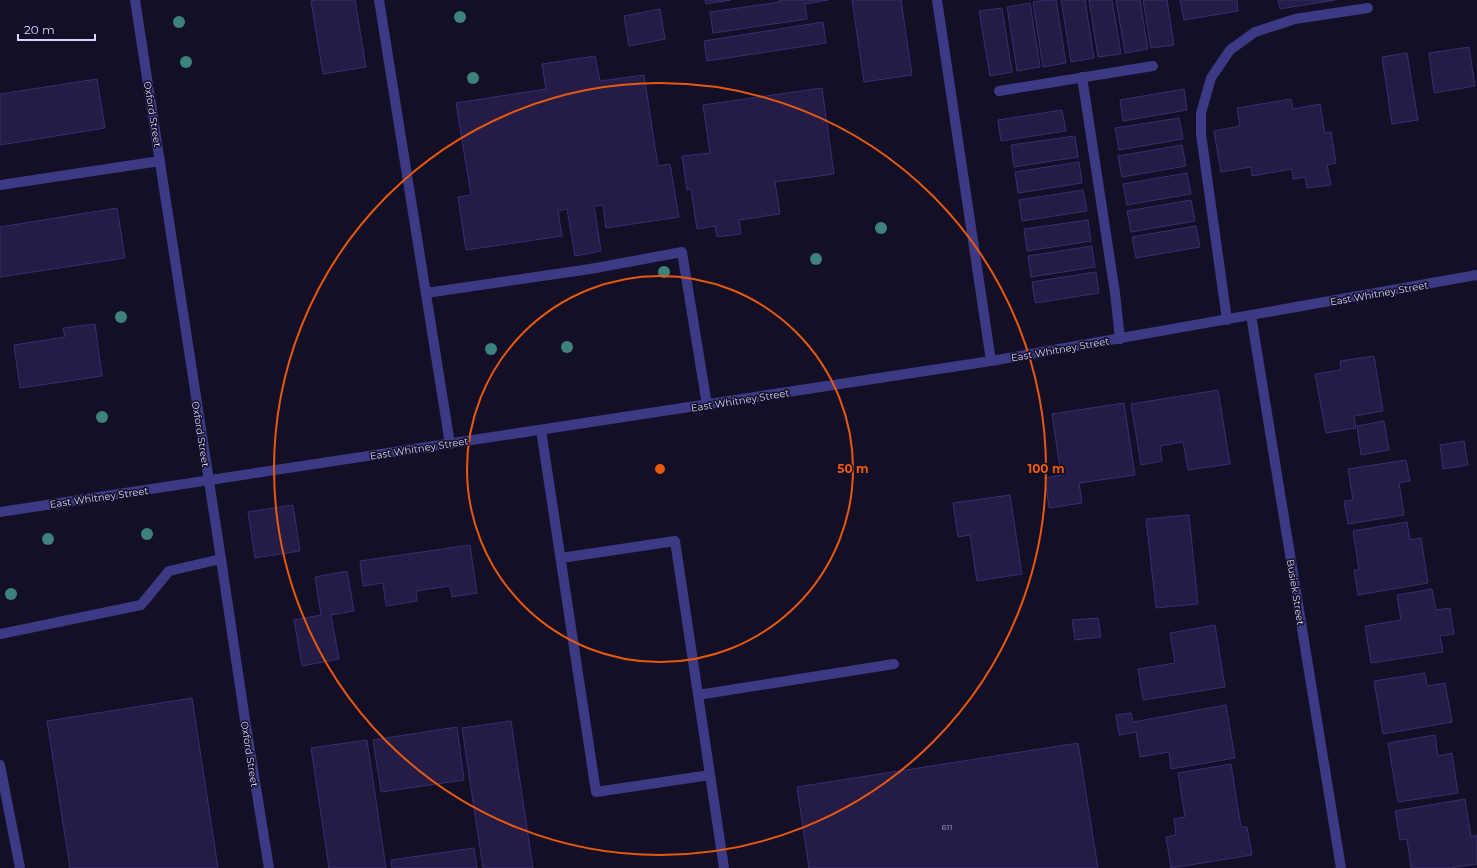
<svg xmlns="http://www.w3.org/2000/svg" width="1477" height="868" font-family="Montserrat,sans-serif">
  <rect width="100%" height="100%" fill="#130f26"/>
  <!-- building -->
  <path fill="#241b47" stroke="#3b2d73" d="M 316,0 L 355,0 L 366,67 L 323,74 L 311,1 Z
    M 705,0 L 731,0 L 706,4 Z
    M 779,0 L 828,0 L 805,4 L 807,19 L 713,33 L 710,12 L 780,2 Z
    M 852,0 L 901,0 L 912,75 L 864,82 Z
    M 1046,0 L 1056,0 L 1066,63 L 1043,67 L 1033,2 Z
    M 1061,0 L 1085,0 L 1094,58 L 1071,62 Z
    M 1089,0 L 1112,0 L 1121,54 L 1098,57 Z
    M 1116,0 L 1140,0 L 1148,49 L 1125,53 Z
    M 1143,0 L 1167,0 L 1174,45 L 1151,48 Z
    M 1180,0 L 1237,0 L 1238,11 L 1184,20 Z
    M 1278,0 L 1335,0 L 1280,9 Z
    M 1030,3 L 1040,67 L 1017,71 L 1007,7 Z
    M 1002,8 L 1012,72 L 990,76 L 979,11 Z
    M 660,9 L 665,39 L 629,46 L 624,16 Z
    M 823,22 L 826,43 L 707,61 L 704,41 Z
    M 1469,47 L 1475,86 L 1434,93 L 1429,53 Z
    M 1407,53 L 1418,120 L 1392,124 L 1382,57 Z
    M 595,56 L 600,81 L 644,75 L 658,166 L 670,164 L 679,217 L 606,228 L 603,205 L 594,206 L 601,251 L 575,256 L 567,209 L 558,211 L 562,236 L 466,250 L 458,197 L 471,195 L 456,103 L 546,89 L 542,64 Z
    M 97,79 L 105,128 L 0,145 L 0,94 Z
    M 822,88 L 834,174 L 775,182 L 780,214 L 739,220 L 741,234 L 717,237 L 715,226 L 697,229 L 691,189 L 687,190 L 682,156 L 710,153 L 703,105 Z
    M 1184,89 L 1187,110 L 1123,121 L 1120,100 Z
    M 1291,99 L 1293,109 L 1320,104 L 1325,133 L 1331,132 L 1336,163 L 1327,165 L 1331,185 L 1307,188 L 1305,177 L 1293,179 L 1292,169 L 1252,176 L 1251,167 L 1221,172 L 1214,131 L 1240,126 L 1237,108 Z
    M 1062,110 L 1066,131 L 1001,141 L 998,120 Z
    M 1179,118 L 1183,139 L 1119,150 L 1115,128 Z
    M 1075,136 L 1078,157 L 1014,167 L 1011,145 Z
    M 1182,145 L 1186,166 L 1122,177 L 1118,156 Z
    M 1079,162 L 1082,183 L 1018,193 L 1015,172 Z
    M 1187,173 L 1191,194 L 1127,205 L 1123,184 Z
    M 1083,190 L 1087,211 L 1022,221 L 1019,200 Z
    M 1191,200 L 1195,221 L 1131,232 L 1127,211 Z
    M 117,208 L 125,258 L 0,277 L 0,227 Z
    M 1088,220 L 1091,241 L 1027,251 L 1024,229 Z
    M 1196,226 L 1200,247 L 1136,258 L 1132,237 Z
    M 1092,246 L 1095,267 L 1031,277 L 1028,256 Z
    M 1096,272 L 1099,293 L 1035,303 L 1032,282 Z
    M 95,324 L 102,376 L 20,388 L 14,345 L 65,337 L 63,328 Z
    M 1374,356 L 1383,411 L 1354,416 L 1356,428 L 1326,433 L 1315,374 L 1341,370 L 1340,361 Z
    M 1218,390 L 1230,464 L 1188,470 L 1183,442 L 1160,446 L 1162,461 L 1141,465 L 1131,404 Z
    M 1124,403 L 1135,475 L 1079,483 L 1082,503 L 1049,508 L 1045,478 L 1061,475 L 1052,414 Z
    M 1384,421 L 1389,450 L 1361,455 L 1357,426 Z
    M 1464,441 L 1468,465 L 1443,469 L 1440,445 Z
    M 1406,460 L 1410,481 L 1399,483 L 1404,515 L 1348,524 L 1344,501 L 1353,500 L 1348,469 Z
    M 1010,495 L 1022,574 L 977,581 L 970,535 L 958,537 L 953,503 Z
    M 293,505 L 300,551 L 255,558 L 248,512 Z
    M 1189,515 L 1198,604 L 1156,608 L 1146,519 Z
    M 1407,522 L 1410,540 L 1421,538 L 1428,583 L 1358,595 L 1354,570 L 1359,570 L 1353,531 Z
    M 470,545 L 477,593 L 452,597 L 450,586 L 416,591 L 417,601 L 386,606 L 383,583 L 363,586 L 360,561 Z
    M 347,571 L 354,611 L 331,615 L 339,659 L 302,666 L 294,620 L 321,615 L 315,577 Z
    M 1432,589 L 1436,610 L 1450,608 L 1454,634 L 1440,636 L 1443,652 L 1371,663 L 1365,626 L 1401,620 L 1397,595 Z
    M 1098,618 L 1101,637 L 1075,640 L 1072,620 Z
    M 1215,625 L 1225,687 L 1143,700 L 1138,669 L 1175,663 L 1170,633 Z
    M 1425,673 L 1427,686 L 1445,683 L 1452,722 L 1383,734 L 1374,681 Z
    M 192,698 L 218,868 L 70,868 L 47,721 Z
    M 1226,705 L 1235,758 L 1171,769 L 1169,752 L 1140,757 L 1136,732 L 1119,735 L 1116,715 L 1131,713 L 1133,722 Z
    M 511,721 L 533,868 L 483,868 L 462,728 Z
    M 457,727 L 464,780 L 381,792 L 373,740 Z
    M 1435,735 L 1438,756 L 1452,753 L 1458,793 L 1398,802 L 1388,743 Z
    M 367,740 L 386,868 L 329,868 L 311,748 Z
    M 1078,743 L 1098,868 L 809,868 L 797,787 Z
    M 1231,764 L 1241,827 L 1247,827 L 1252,855 L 1171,868 L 1166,837 L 1176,835 L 1174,819 L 1185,817 L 1178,773 Z
    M 1465,799 L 1471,837 L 1477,835 L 1477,864 L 1450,868 L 1411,868 L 1407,839 L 1400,840 L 1395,811 Z
    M 474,848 L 477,868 L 392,868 L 391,860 Z"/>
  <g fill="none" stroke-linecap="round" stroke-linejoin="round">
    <!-- service -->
    <path stroke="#3d3a85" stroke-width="10" d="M 379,0 L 450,444
      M 937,0 L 991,361
      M 1082,77 L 1115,293 L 1120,339
      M 999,91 L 1153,66
      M 0,185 L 160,161
      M 426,293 L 590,269 L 682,252 L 707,405
      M 1227,320 L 1201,134 L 1201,113 L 1211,78 L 1230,50 L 1255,32 L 1295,19 L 1368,8
      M 541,430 L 596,792 L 710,775
      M 561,558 L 675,541 L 724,868
      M 0,634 L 141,605 L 169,571 L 221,559
      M 698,695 L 894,664
      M 0,765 L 20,868"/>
    <!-- minor -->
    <path stroke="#3d3a85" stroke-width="10" d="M 1251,315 L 1341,868"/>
    <!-- tertiary -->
    <path stroke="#3d3a85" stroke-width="10" d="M 135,0 L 221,559 L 245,720 L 269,868
      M 0,512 L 991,361 L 1477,275"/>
  </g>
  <!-- trees -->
  <g fill="#3d827b">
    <circle cx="460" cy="17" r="6"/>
    <circle cx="179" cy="22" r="6"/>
    <circle cx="186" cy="62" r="6"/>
    <circle cx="473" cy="78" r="6"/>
    <circle cx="881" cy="228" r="6"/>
    <circle cx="816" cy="259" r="6"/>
    <circle cx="664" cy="272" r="6"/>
    <circle cx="121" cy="317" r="6"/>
    <circle cx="567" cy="347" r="6"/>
    <circle cx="491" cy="349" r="6"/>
    <circle cx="102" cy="417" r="6"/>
    <circle cx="147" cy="534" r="6"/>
    <circle cx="48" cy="539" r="6"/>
    <circle cx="11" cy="594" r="6"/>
  </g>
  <!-- distance rings -->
  <g fill="none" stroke="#e8590c" stroke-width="2">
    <circle cx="660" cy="469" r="193"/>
    <circle cx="660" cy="469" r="386"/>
  </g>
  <g text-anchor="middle" stroke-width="3" stroke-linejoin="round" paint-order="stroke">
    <!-- number labels -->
    <g font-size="8" fill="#aca6d1">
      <text x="947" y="830">611</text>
    </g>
    <!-- street labels -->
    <g font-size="10" fill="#d9d4ff" stroke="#130f26">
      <text transform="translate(153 114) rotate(81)" y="4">Oxford Street</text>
      <text transform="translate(1379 293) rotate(-10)" y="4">East Whitney Street</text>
      <text transform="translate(1060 349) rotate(-10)" y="4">East Whitney Street</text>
      <text transform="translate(740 400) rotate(-9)" y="4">East Whitney Street</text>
      <text transform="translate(201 434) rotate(81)" y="4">Oxford Street</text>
      <text transform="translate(419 448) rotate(-9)" y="4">East Whitney Street</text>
      <text transform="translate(99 497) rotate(-8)" y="4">East Whitney Street</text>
      <text transform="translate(1296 592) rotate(81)" y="4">Busiek Street</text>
      <text transform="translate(250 754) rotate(81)" y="4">Oxford Street</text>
    </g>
  </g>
  <circle cx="660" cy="469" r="6" fill="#e8590c" stroke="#130f26" stroke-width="2"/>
  <g font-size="12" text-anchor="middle" font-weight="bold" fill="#e8590c" stroke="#130f26" stroke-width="3" stroke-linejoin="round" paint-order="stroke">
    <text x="853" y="473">50 m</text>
    <text x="1046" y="473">100 m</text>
  </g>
  <!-- scale -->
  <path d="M18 34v6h77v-6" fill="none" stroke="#d9d4ff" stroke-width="2"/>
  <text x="24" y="34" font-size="12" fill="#d9d4ff" stroke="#130f26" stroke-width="3" paint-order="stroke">20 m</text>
</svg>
